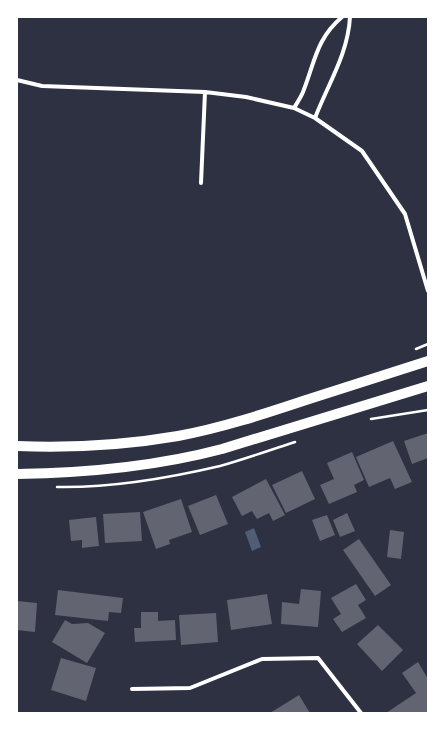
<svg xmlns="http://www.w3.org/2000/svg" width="445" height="730" font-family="'Noto Sans',sans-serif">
  <rect width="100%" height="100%" fill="#2d3142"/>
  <!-- water -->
  <path fill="#4f5d75" d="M 254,528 L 261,547 L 252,551 L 245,532 Z"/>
  <!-- building -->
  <path fill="#626471" d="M 428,433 L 428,458 L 412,464 L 404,441 Z
    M 393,441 L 412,482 L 395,489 L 390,478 L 369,487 L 356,457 Z
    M 352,452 L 364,480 L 354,485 L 357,492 L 329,504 L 320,485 L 334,479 L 327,463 Z
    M 302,471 L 315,499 L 286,513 L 272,485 Z
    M 266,479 L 285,515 L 273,521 L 269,513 L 257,519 L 252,511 L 242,516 L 232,497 Z
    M 216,495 L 228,524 L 200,535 L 188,506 Z
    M 181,499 L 192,532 L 169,540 L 170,544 L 156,549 L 143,512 Z
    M 140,512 L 142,541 L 105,543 L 103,514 Z
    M 347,513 L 355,531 L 340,537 L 333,520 Z
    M 327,515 L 335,535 L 320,541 L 312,520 Z
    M 96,517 L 99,546 L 82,548 L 82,540 L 71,541 L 69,520 Z
    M 390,530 L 404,532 L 401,559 L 387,557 Z
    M 359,539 L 391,585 L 375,596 L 343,550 Z
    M 356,584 L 366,600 L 358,605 L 366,618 L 342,632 L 333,619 L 341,614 L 331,598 Z
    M 301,589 L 321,591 L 318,627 L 281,624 L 282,602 L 299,604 Z
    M 58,590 L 123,598 L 121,613 L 109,612 L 108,621 L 55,615 Z
    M 267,594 L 272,624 L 231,630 L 227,600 Z
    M 17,601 L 37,603 L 35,632 L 17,630 Z
    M 141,612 L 158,612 L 158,621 L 175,620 L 176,640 L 135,642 L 134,628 L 141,628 Z
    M 216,613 L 218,642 L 181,645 L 179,615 Z
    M 65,620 L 72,624 L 88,623 L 105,633 L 87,663 L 52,642 Z
    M 378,625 L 403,650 L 382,671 L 357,644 Z
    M 61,658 L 96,668 L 86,701 L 51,690 Z
    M 418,662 L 428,679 L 428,713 L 386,713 L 416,693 L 402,673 Z
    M 299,695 L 310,713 L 270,713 Z"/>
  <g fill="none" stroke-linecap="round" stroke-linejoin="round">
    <!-- path -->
    <path stroke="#fff" stroke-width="2.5" d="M 416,349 L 428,344
      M 371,419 L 428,410
      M 57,487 C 109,488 169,478 220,466 C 245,459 270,450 295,442"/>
    <!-- minor -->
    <path stroke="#fff" stroke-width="4" d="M 17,80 L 42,86 L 205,92 L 246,97 L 294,108 L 315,118 L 362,151 L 405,214 L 428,291
      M 294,108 C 297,103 301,97 303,92 C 315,62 316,39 342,17
      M 315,118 C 328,84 348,54 350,17
      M 201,183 L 205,92
      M 132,689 L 190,688 L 262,659 L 318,658 L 361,713"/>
    <!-- primary -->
    <path stroke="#fff" stroke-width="10" d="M 17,446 C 69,448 126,445 178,436 C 221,428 264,414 306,400 C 347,387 387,374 428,361
      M 17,474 C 87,473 154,467 222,449 L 428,386"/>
  </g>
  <!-- border -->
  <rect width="445" height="730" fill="none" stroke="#ffffff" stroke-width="36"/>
</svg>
